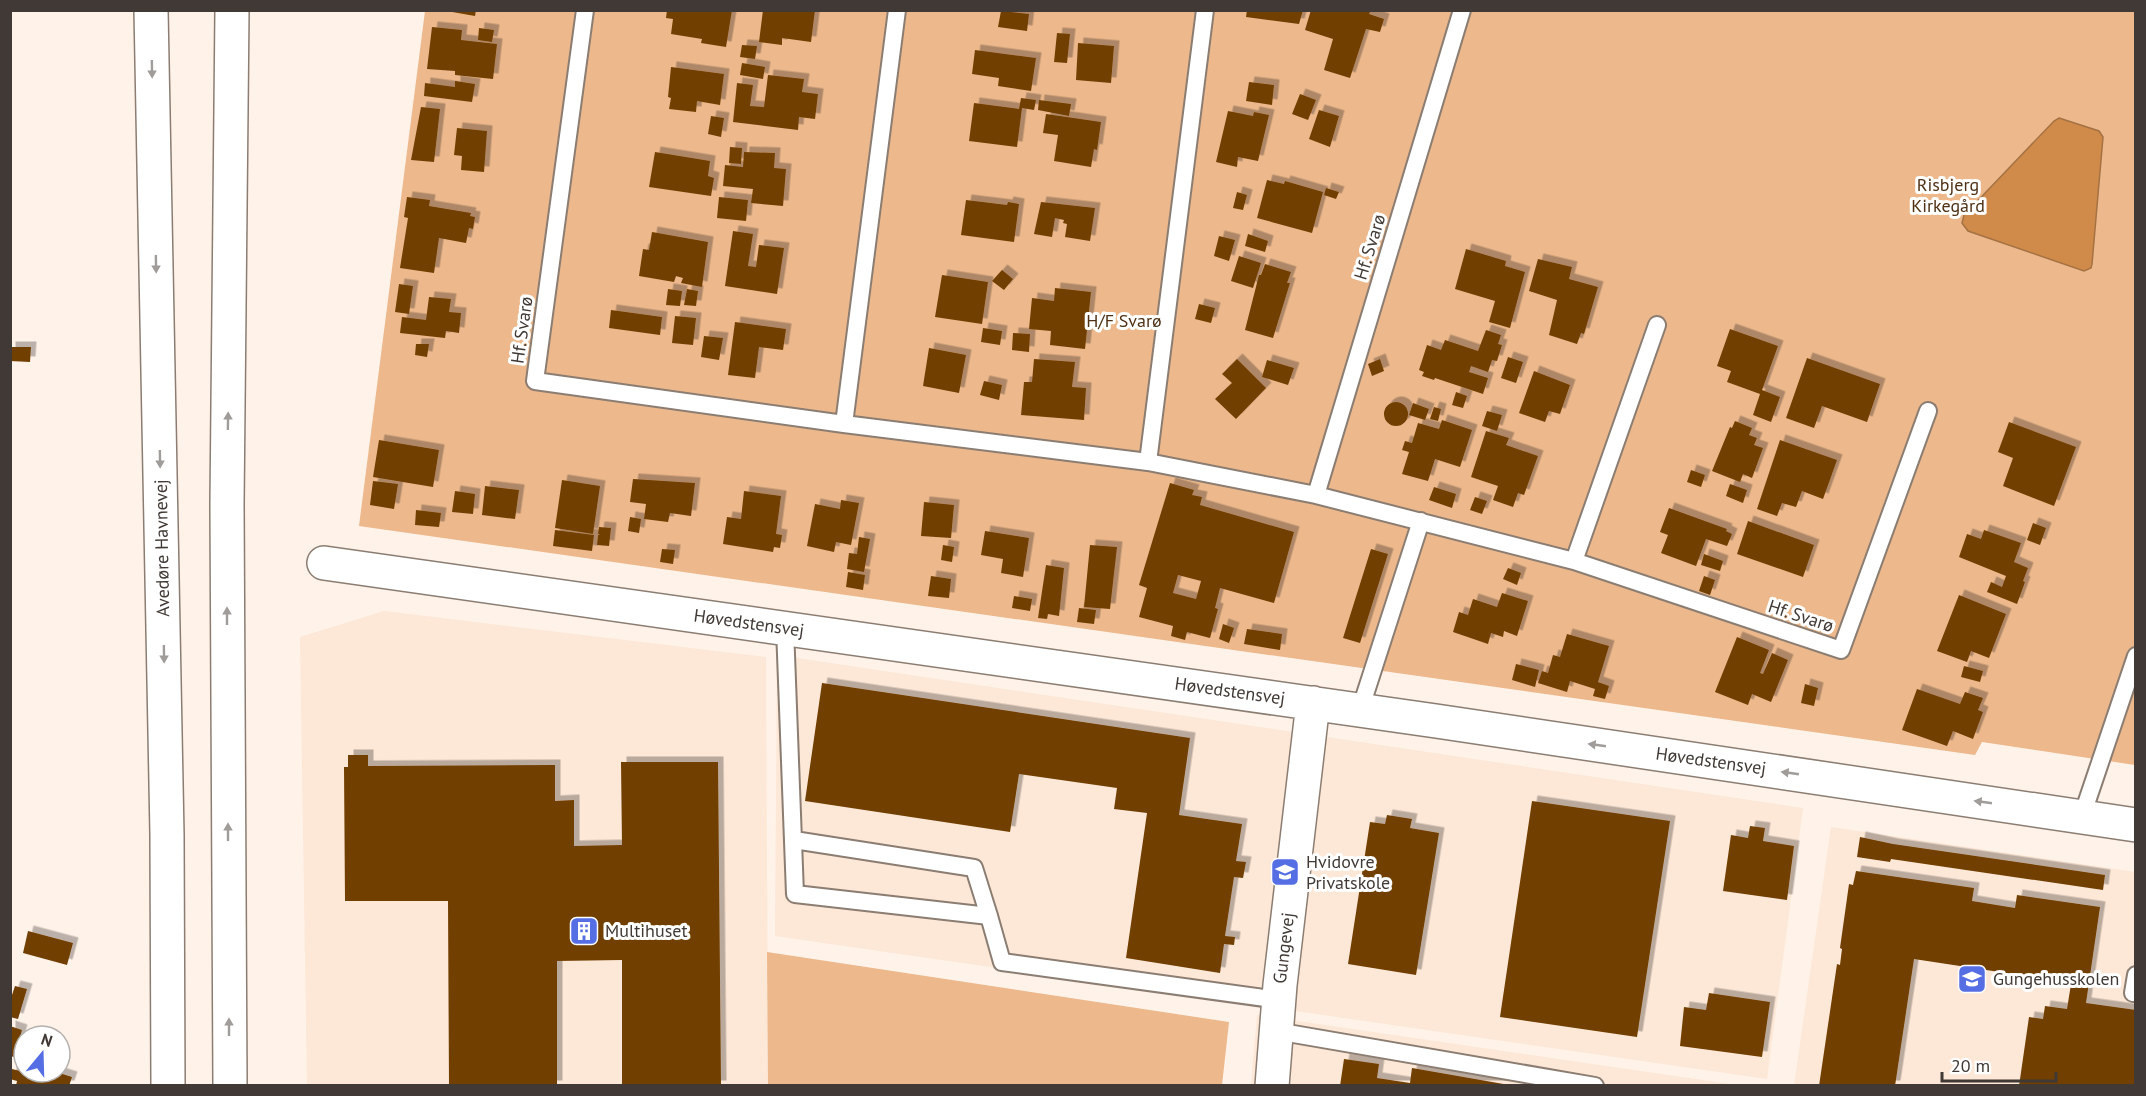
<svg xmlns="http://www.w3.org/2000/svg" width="2146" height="1096" font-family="'PT Sans',sans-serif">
  <defs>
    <filter id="shadow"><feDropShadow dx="5.5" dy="-5.5" stdDeviation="0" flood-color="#0004"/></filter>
  </defs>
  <rect width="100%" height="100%" fill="#fff2e8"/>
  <!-- built -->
  <path fill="#fde7d6" d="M 384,611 L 766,657 L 768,1085 L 307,1085 L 300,637 Z
    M 777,655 L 1803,808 L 1767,1079 L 775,936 Z
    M 1831,827 L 2135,872 L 2135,1085 L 1794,1086 Z
    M 1257,1015 L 1737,1085 L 1251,1086 Z"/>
  <!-- green -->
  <path fill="#ecb88c" d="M 425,11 L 2135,11 L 2135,765 L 1982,742 L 1975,755 L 359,526 Z
    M 767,952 L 1229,1022 L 1222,1085 L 768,1085 Z"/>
  <!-- water -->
  <path fill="#d08a49" stroke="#a57243" stroke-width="1.5" d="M 2059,118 L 2099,131 L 2103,137 L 2092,264 L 2091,268 L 2084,271 L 1968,231 L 1962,223 L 1964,215 L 2054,121 Z"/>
  <!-- building -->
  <path fill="#713f06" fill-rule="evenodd" filter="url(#shadow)" d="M 441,10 L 476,10 L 475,16 Z
    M 667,10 L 732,10 L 726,47 L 701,43 L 702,39 L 671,34 L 673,19 L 666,18 Z
    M 763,10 L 815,10 L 811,42 L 782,38 L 782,45 L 759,42 Z
    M 1247,10 L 1303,10 L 1299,24 L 1246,17 Z
    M 1311,10 L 1367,10 L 1370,12 L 1369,14 L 1384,19 L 1380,32 L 1366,29 L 1350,78 L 1324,70 L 1333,39 L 1305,30 Z
    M 1001,11 L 1029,14 L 1027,31 L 998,27 Z
    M 432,27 L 462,30 L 461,40 L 497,44 L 493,79 L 455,75 L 455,71 L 427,69 Z
    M 479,28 L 494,30 L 492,42 L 478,40 Z
    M 1057,33 L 1070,34 L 1067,63 L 1054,62 Z
    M 1078,43 L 1114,46 L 1111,83 L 1076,80 Z
    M 742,45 L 757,46 L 755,59 L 740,57 Z
    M 975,50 L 1036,58 L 1031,91 L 998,86 L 999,78 L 972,74 Z
    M 742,63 L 765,67 L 763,79 L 740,75 Z
    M 671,67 L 724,74 L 720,105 L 697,101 L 696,112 L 669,109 L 671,98 L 668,97 Z
    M 768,75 L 804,79 L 802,92 L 818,94 L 815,119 L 799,117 L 798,130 L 733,122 L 737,83 L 753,85 L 750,106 L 764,107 Z
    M 455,81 L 475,84 L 472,102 L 424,96 L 425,83 L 455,87 Z
    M 1249,82 L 1274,85 L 1272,105 L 1246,101 Z
    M 1300,94 L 1316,100 L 1308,120 L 1292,114 Z
    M 1021,98 L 1036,100 L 1034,110 L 1022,108 L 1017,147 L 969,141 L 974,103 L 1019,109 Z
    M 1039,100 L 1071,104 L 1069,116 L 1038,110 Z
    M 421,107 L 440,109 L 434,162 L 411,160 Z
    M 1319,110 L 1339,116 L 1330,147 L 1309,139 Z
    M 1228,111 L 1253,116 L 1254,112 L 1269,115 L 1258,161 L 1238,157 L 1237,167 L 1216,162 Z
    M 1046,114 L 1101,122 L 1097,150 L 1094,149 L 1091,167 L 1054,161 L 1058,135 L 1043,133 Z
    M 711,116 L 724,118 L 721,137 L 708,134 Z
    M 457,128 L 487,131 L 484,172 L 461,170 L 462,156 L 454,155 Z
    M 730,147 L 742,148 L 741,164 L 729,163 Z
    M 655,152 L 710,161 L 708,176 L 714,178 L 711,196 L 649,187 Z
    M 744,152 L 775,153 L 774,168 L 786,169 L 783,206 L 751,203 L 753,189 L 723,186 L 725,165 L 743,167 Z
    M 1267,180 L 1284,184 L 1285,181 L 1323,192 L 1312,233 L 1257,218 Z
    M 1326,188 L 1339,192 L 1336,199 L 1324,195 Z
    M 1237,192 L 1247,195 L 1243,210 L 1233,208 Z
    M 407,197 L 430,200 L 429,206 L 471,213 L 470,216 L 475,217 L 473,229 L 469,228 L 466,243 L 439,238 L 434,273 L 400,268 L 408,218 L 404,217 Z
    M 719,197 L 748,200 L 746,221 L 717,218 Z
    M 966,200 L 1007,205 L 1008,202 L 1019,204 L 1014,242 L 961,235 Z
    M 1041,202 L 1095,208 L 1090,241 L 1065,237 L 1067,224 L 1063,223 L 1064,220 L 1055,218 L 1052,237 L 1034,234 Z
    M 733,231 L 753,234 L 748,266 L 756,267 L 759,245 L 784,248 L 777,294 L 725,286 Z
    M 652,232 L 708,242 L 702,287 L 681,283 L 683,278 L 676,276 L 674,282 L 639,276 L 643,249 L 649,250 Z
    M 1248,234 L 1268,241 L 1265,252 L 1245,246 Z
    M 1219,236 L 1235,240 L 1229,261 L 1214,256 Z
    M 1466,249 L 1506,261 L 1505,266 L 1525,272 L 1510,328 L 1489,322 L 1495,301 L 1455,289 Z
    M 1239,256 L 1261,263 L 1253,288 L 1231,281 Z
    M 1538,259 L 1572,267 L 1569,279 L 1598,287 L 1584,334 L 1581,333 L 1577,344 L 1549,335 L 1557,300 L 1529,291 Z
    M 1265,264 L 1291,272 L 1287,283 L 1290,283 L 1273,338 L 1245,330 L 1259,275 L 1261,275 Z
    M 1002,270 L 1013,279 L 1004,290 L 992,281 Z
    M 942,275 L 988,282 L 982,324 L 935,317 Z
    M 399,284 L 413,286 L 409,314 L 395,312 Z
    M 1055,288 L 1091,292 L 1085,349 L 1050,345 L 1051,331 L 1029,329 L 1032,298 L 1054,301 Z
    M 668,289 L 682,291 L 680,306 L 666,305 Z
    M 687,289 L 698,291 L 696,306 L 684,305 Z
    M 429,297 L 451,299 L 449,312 L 461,313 L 459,333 L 446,331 L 445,338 L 400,333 L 402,317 L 426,320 Z
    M 1199,304 L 1215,308 L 1211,323 L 1195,319 Z
    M 611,310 L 662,317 L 660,335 L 609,328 Z
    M 675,316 L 696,318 L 693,345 L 672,343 Z
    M 735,322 L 786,329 L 783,350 L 759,347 L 755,378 L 728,375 Z
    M 983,328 L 1002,331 L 1000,345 L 981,342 Z
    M 1730,329 L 1778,346 L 1762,390 L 1780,397 L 1771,422 L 1753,415 L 1760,394 L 1727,382 L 1731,371 L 1717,366 Z
    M 1486,330 L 1501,335 L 1498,344 L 1502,345 L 1497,361 L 1492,360 L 1488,372 L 1471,366 L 1469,372 L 1488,378 L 1483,394 L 1435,378 L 1434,380 L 1422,376 L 1424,372 L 1419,370 L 1427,345 L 1441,350 L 1445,340 L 1478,351 Z
    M 1013,333 L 1030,334 L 1029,352 L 1012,350 Z
    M 704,336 L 723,338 L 719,360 L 701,357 Z
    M 416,344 L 429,344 L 427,357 L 415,355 Z
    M 10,347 L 31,347 L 30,362 L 10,361 Z
    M 929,348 L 966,355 L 959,393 L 923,386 Z
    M 1508,357 L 1523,362 L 1516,383 L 1501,378 Z
    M 1807,358 L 1880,384 L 1867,422 L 1822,406 L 1814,428 L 1786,418 Z
    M 1034,359 L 1075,362 L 1072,387 L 1086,388 L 1084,420 L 1021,415 L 1024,382 L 1032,382 Z
    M 1237,359 L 1266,388 L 1236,419 L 1215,399 L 1232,383 L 1222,374 Z
    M 1380,359 L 1384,371 L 1372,376 L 1368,364 Z
    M 1267,360 L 1294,368 L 1288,385 L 1262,377 Z
    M 1534,371 L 1570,385 L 1560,414 L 1549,411 L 1545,422 L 1519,413 Z
    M 984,381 L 1002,385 L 999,400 L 980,395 Z
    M 1456,392 L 1467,396 L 1463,408 L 1452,405 Z
    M1384 414a12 12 0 1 1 24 0a12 12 0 1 1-24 0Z
    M 1413,403 L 1429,409 L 1425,420 L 1409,415 Z
    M 1434,407 L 1441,409 L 1438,421 L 1430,419 Z
    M 1487,411 L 1502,415 L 1497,431 L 1482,426 Z
    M 1442,420 L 1472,430 L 1460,467 L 1435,459 L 1428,481 L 1402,474 L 1409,452 L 1402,450 L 1405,441 L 1412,443 L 1418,423 L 1439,429 Z
    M 1735,421 L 1752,428 L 1749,435 L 1757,438 L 1754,445 L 1763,448 L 1752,478 L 1743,474 L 1740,482 L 1712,471 L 1730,427 L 1732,428 Z
    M 2009,422 L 2076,447 L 2054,506 L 2003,486 L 2013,458 L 1998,452 Z
    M 1486,431 L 1509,438 L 1506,445 L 1538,456 L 1524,495 L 1518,493 L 1513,507 L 1493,500 L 1498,486 L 1471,477 Z
    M 379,440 L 439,450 L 433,487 L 373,477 Z
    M 1780,440 L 1837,460 L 1823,499 L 1802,491 L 1796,507 L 1782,503 L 1777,516 L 1757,509 Z
    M 1691,470 L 1705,475 L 1701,487 L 1687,482 Z
    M 633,479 L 695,483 L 691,516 L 670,513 L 668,522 L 644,519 L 646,504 L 630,502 Z
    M 562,480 L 600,486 L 593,534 L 555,528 Z
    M 373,481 L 398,484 L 394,509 L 370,505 Z
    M 1170,483 L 1194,490 L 1192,495 L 1202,497 L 1200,505 L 1294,532 L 1274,603 L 1220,588 L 1215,608 L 1218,609 L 1210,638 L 1187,632 L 1185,640 L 1171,636 L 1173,626 L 1139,617 L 1147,588 L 1139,585 ZM 1178,575 L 1201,581 L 1196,599 L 1173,593 Z
    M 1730,484 L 1747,490 L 1743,503 L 1726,496 Z
    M 485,486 L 519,490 L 515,519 L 482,515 Z
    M 1434,487 L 1456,494 L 1452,508 L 1429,500 Z
    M 455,491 L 475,494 L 473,514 L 452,512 Z
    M 744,491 L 781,496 L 776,534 L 782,535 L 780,548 L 774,547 L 773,552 L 723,544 L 727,517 L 741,519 Z
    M 1475,497 L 1487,501 L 1482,514 L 1470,510 Z
    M 841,500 L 859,503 L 851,545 L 836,542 L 834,552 L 807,546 L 815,504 L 840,509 Z
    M 924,502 L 954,505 L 951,538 L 921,536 Z
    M 1669,508 L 1727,529 L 1726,531 L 1732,534 L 1727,546 L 1706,539 L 1696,566 L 1661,553 L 1668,535 L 1660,532 Z
    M 416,510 L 441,513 L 439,527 L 415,525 Z
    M 630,517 L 641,519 L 639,533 L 628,531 Z
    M 1748,521 L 1814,545 L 1803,577 L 1737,554 Z
    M 2033,523 L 2046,528 L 2040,545 L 2027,540 Z
    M 599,527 L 611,528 L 609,546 L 597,545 L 598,535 L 600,535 L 598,534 Z
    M 555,530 L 594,535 L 592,551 L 553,546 Z
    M 1984,530 L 2021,543 L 2014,562 L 2028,568 L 2023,581 L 2025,582 L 2017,604 L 1987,592 L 1991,582 L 2002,587 L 2006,576 L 1959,557 L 1967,534 L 1981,539 Z
    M 985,531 L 1029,538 L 1023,577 L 1001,573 L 1003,559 L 981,555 Z
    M 859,537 L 870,539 L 864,572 L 847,569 L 849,553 L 857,554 Z
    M 943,545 L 954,547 L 952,562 L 941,560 Z
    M 1090,545 L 1117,547 L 1110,609 L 1084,607 Z
    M 662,549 L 675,550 L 673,564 L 660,562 Z
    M 1371,549 L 1388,554 L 1360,643 L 1343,638 Z
    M 1704,554 L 1723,561 L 1720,571 L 1701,565 Z
    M 1046,565 L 1064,568 L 1059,616 L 1048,614 L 1047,619 L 1038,618 Z
    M 1508,568 L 1521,573 L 1517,585 L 1503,579 Z
    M 848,572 L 865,575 L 863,590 L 846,587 Z
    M 931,576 L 951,579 L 949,598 L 928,596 Z
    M 1704,576 L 1715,580 L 1710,595 L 1699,591 Z
    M 1502,593 L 1528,601 L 1517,636 L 1504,631 L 1503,637 L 1491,633 L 1488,644 L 1453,632 L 1459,612 L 1468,615 L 1473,599 L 1497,607 Z
    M 1959,595 L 2006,614 L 1989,658 L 1971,651 L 1967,662 L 1937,651 Z
    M 1014,596 L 1032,599 L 1030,611 L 1012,608 Z
    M 1079,608 L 1096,610 L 1094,624 L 1077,622 Z
    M 1223,624 L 1234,628 L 1229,643 L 1219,639 Z
    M 1247,629 L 1282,634 L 1280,650 L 1244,644 Z
    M 1567,634 L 1609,646 L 1598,682 L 1609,686 L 1605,699 L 1593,696 L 1595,689 L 1570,681 L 1567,692 L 1538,683 L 1542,671 L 1548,673 L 1553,655 L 1560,657 Z
    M 1737,637 L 1769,650 L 1760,673 L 1763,674 L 1772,653 L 1788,660 L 1771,702 L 1752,694 L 1748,705 L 1715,692 Z
    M 1516,664 L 1539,670 L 1535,687 L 1512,680 Z
    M 1964,666 L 1983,671 L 1980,682 L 1961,677 Z
    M 822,683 L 1190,738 L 1179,815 L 1242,824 L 1236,861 L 1246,862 L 1243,878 L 1234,877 L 1225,936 L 1235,937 L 1234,945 L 1224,944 L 1220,973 L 1126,958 L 1147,813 L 1114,809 L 1117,788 L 1019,774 L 1010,832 L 805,801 Z
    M 1805,684 L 1818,688 L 1814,706 L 1801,703 Z
    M 1917,689 L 1960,704 L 1965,692 L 1983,698 L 1978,710 L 1983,712 L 1973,739 L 1953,731 L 1947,746 L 1902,730 Z
    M 348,755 L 368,755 L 368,766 L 555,765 L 555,801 L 574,800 L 574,846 L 622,845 L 621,762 L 718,762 L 721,1086 L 622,1086 L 622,960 L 557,961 L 557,1086 L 449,1086 L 448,901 L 345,901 L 344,767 L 348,767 Z
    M 1532,801 L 1670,821 L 1637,1037 L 1500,1017 Z
    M 1387,815 L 1412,819 L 1410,828 L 1439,833 L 1416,975 L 1348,964 L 1370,822 L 1385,824 Z
    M 1750,826 L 1765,828 L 1763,841 L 1794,846 L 1787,900 L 1723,891 L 1731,835 L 1748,838 Z
    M 1860,837 L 1893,844 L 2105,875 L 2103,890 L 1891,859 L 1890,862 L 1857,857 Z
    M 1856,871 L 1974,888 L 1972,901 L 2015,908 L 2017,895 L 2100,907 L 2086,1003 L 2136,1010 L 2136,1086 L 2019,1086 L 2029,1017 L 2043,1019 L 2045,1006 L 2067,1009 L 2072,978 L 2053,975 L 2052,980 L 1914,959 L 1895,1086 L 1819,1086 L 1837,964 L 1840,965 L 1842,949 L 1840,948 L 1849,884 L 1853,885 Z
    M 28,931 L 73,943 L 67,965 L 23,953 Z
    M 15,986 L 27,989 L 18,1019 L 10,1017 L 10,1001 Z
    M 1709,993 L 1770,1002 L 1762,1057 L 1680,1046 L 1684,1007 L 1706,1010 Z
    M 10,1026 L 22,1030 L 14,1057 L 10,1056 Z
    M 1344,1059 L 1379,1064 L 1377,1078 L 1410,1083 L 1412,1068 L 1515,1086 L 1340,1086 Z
    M 24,1060 L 24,1072 L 56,1072 L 72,1077 L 69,1086 L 16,1086 L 17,1081 L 10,1079 L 12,1069 L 20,1071 Z"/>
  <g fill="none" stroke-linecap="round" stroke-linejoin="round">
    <!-- lane casing -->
    <g stroke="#8b7d72" stroke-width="20">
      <path id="lane" d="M 585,10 L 535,381 L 844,424 L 1148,462 L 1316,495 L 1574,561 L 1841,650 L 1928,411
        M 844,424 L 897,10
        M 1148,462 L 1205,10
        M 1316,495 L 1462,10
        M 1574,561 L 1657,325
        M 785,628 L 795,894 L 989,916 L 1002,962 L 1279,1000
        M 1360,710 L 1421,521
        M 2082,816 L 2136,656
        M 794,840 L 974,868 L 989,916
        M 2133,993 L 2136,975
        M 1276,1031 L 1595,1086"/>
    </g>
    <!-- street casing -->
    <g stroke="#8b7d72" stroke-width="36">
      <path id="street" d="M 324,563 L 1436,721 L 2136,825
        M 1272,1086 L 1280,985 L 1313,703"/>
    </g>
    <!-- secondary casing -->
    <g stroke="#8b7d72" stroke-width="36">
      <path id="secondary" d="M 151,10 L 167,835 L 168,1086
        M 230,1086 L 227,504 L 232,10"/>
    </g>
    <!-- lane -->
    <use href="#lane" stroke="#fff" stroke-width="16"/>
    <!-- street -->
    <use href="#street" stroke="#fff" stroke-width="33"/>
    <!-- secondary -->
    <use href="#secondary" stroke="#fff" stroke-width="33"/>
  </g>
  <!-- one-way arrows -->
  <defs><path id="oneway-solid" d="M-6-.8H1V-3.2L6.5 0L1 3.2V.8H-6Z" transform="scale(1.5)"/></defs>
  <g fill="#a09c9a">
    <use href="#oneway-solid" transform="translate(152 69) rotate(89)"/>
    <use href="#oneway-solid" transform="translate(156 264) rotate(89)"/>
    <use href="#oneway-solid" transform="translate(228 421) rotate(-89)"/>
    <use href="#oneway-solid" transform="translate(160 459) rotate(89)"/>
    <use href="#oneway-solid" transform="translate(227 616) rotate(-90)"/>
    <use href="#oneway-solid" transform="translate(164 654) rotate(89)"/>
    <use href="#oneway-solid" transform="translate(1597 745) rotate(-172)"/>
    <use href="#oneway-solid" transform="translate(1790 773) rotate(-172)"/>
    <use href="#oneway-solid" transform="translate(1983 802) rotate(-172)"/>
    <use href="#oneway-solid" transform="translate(228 832) rotate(-90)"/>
    <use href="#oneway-solid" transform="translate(229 1027) rotate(-90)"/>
  </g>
  <!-- icons -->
  <defs>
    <g id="school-square" transform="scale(1.5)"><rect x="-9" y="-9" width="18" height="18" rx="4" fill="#566ee4" stroke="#fff"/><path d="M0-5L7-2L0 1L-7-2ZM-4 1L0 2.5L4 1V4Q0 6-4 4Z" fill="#fff"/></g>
    <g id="building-square" transform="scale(1.5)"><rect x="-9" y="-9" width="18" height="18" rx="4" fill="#566ee4" stroke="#fff"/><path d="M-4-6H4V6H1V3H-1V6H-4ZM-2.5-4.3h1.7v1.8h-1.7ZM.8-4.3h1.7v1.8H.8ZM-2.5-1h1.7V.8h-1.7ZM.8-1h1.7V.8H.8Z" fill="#fff"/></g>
  </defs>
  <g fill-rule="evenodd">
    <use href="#school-square" x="1285" y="872"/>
    <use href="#building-square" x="584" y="931"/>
    <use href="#school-square" x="1972" y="979"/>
  </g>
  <g text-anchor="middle" stroke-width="6" stroke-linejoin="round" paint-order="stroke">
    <!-- park labels -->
    <g font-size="18" fill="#4e3015" stroke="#fff">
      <text x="1948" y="191">Risbjerg<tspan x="1948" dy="21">Kirkegård</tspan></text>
      <text x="1124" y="327">H/F Svarø</text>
    </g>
    <!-- street labels -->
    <g font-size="18" fill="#403935" stroke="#fff">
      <text transform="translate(1370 247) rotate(-73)" y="6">Hf. Svarø</text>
      <text transform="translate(522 330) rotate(-82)" y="6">Hf. Svarø</text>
      <text transform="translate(162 548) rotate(-91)" y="6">Avedøre Havnevej</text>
      <text transform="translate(1801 616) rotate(18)" y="6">Hf. Svarø</text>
      <text transform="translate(749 623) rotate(8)" y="6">Høvedstensvej</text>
      <text transform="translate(1230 691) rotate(8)" y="6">Høvedstensvej</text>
      <text transform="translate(1711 761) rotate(8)" y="6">Høvedstensvej</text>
      <text transform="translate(1284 948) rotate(-83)" y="6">Gungevej</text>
    </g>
    <!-- poi labels -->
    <g font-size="18" fill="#403935" stroke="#fff" text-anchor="start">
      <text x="1306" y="868">Hvidovre<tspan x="1306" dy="21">Privatskole</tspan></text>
      <text x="605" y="937">Multihuset</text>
      <text x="1993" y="985">Gungehusskolen</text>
    </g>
  </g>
  <!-- border -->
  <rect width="2146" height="1096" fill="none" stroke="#403935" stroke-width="24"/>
  <!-- north arrow -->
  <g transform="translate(42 1054) rotate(19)"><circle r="28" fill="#ffffff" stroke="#b3b0ae" stroke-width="1.5"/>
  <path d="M0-4.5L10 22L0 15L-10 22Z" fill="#566ee4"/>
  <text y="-9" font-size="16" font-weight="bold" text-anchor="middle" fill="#403935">N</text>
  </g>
  <!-- scale -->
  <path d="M1942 1072v9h114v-9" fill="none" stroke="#403935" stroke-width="3"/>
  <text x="1951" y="1072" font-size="18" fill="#403935" stroke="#ffffff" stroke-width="4.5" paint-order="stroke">20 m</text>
</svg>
